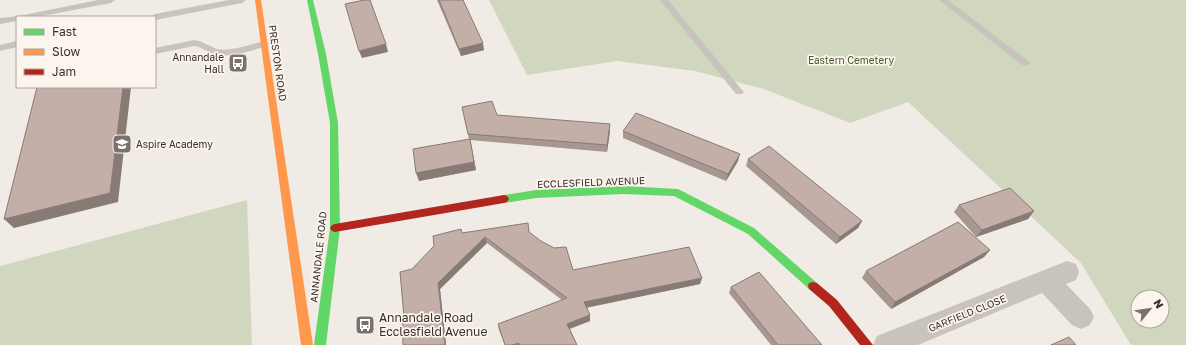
<svg xmlns="http://www.w3.org/2000/svg" width="1186" height="345" font-family="'Golos Text',sans-serif">
  <rect width="100%" height="100%" fill="#f0ebe5"/>
  <!-- green -->
  <path fill="#d1d6bf" fill-rule="evenodd" d="M 489,0 L 1186,0 L 1186,345 L 1131,345 L 1081,263 L 908,102 L 850,123 L 764,89 L 695,71 L 617,61 L 527,75 ZM 1138,297 L 1162,297 L 1162,321 L 1138,321 Z
    M 247,200 L 252,345 L 0,345 L 0,266 Z"/>
  <g fill="none" stroke-linecap="round" stroke-linejoin="round">
    <!-- lane -->
    <path fill="#c9c3be" fill-rule="evenodd" d="M 98,0 L 115,0 L 111,3 L 37,17 L 17,17 L 17,21 L 0,24 L 0,18 L 19,16 Z
      M 229,0 L 246,0 L 242,3 L 155,20 L 155,17 L 151,17 L 155,14 Z
      M 660,0 L 668,0 L 742,90 L 744,92 L 742,94 L 736,94 Z
      M 939,0 L 948,0 L 1028,61 L 1030,63 L 1028,65 L 1022,65 Z
      M 194,40 C 205,42 208,46 217,49 C 229,52 252,44 264,41 L 269,44 L 267,46 C 252,50 230,59 214,54 C 207,52 202,47 194,46 L 155,54 L 155,48 Z
      M 17,41 L 17,47 L 0,51 L 0,45 Z"/>
    <!-- street -->
    <path fill="#c9c3be" fill-rule="evenodd" d="M 1067,261 L 1076,264 L 1079,272 L 1076,280 L 1066,284 L 1090,309 L 1094,317 L 1090,325 L 1081,329 L 1072,325 L 1042,293 L 918,345 L 873,345 L 877,336 Z"/>
    <!-- fast -->
    <path fill="#63d668" fill-rule="evenodd" d="M 307,0 L 313,0 L 326,54 L 338,123 L 340,228 L 326,345 L 314,345 L 330,228 L 330,123 L 318,54 Z
      M 623,186 L 678,189 L 754,228 L 817,283 L 818,286 L 817,289 L 813,290 L 809,289 L 748,234 L 674,196 L 623,194 L 536,198 L 504,203 L 501,202 L 499,199 L 501,196 L 504,195 L 536,190 Z"/>
    <!-- slow -->
    <path fill="#ff974d" fill-rule="evenodd" d="M 255,0 L 261,0 L 313,345 L 301,345 Z"/>
    <!-- jam -->
    <path fill="#b3261e" fill-rule="evenodd" d="M 504,195 L 507,196 L 509,199 L 507,202 L 504,203 L 335,232 L 332,231 L 330,228 L 332,225 L 335,224 Z
      M 813,282 L 817,283 L 837,300 L 873,345 L 860,345 L 829,306 L 809,289 L 808,286 L 809,283 Z"/>
  </g>
  <!-- wall -->
  <path fill="#a89690" d="M 437,0 L 463,0 L 484,50 L 461,56 Z
    M 462,107 L 497,115 L 610,131 L 607,152 L 470,140 L 476,170 L 419,181 L 469,139 Z
    M 623,131 L 738,161 L 726,181 L 623,138 Z
    M 748,159 L 862,221 L 858,228 L 836,244 L 746,166 Z
    M 959,205 L 1034,211 L 1028,219 L 976,237 L 954,212 Z
    M 529,232 L 573,270 L 702,278 L 700,284 L 586,308 L 590,315 L 590,321 L 570,329 L 577,345 L 505,345 L 499,330 L 498,324 L 562,300 L 487,243 L 440,289 L 446,345 L 403,345 L 404,317 L 412,269 L 462,233 Z
    M 990,250 L 984,257 L 891,309 L 862,278 L 866,271 Z
    M 731,287 L 822,345 L 771,345 L 729,293 Z"/>
  <!-- shaded-wall -->
  <path fill="#887a75" d="M 483,43 L 484,50 L 461,56 L 459,49 Z
    M 386,44 L 388,52 L 362,58 L 359,51 Z
    M 123,87 L 131,87 L 118,202 L 14,228 L 4,219 Z
    M 610,124 L 610,131 L 607,152 L 607,145 Z
    M 470,139 L 476,170 L 419,181 L 416,173 Z
    M 740,154 L 738,161 L 726,181 L 728,174 Z
    M 1034,211 L 1028,219 L 976,237 L 982,230 Z
    M 862,221 L 858,228 L 836,244 L 840,237 Z
    M 485,237 L 487,243 L 440,289 L 446,345 L 445,345 L 438,283 Z
    M 990,250 L 984,257 L 891,309 L 895,302 Z
    M 702,278 L 700,284 L 584,308 L 584,302 Z
    M 590,315 L 590,321 L 568,329 L 567,324 Z
    M 519,343 L 519,345 L 512,345 Z"/>
  <!-- building -->
  <path fill="#c3afa7" stroke="#887a75" d="M 364,0 L 370,0 L 386,44 L 359,51 L 345,4 Z
    M 439,0 L 463,0 L 483,43 L 459,49 Z
    M 37,87 L 123,87 L 110,193 L 4,219 Z
    M 492,101 L 497,115 L 610,124 L 607,145 L 468,134 L 462,107 Z
    M 636,113 L 740,154 L 728,174 L 623,131 Z
    M 470,139 L 474,162 L 416,173 L 413,149 Z
    M 769,146 L 862,221 L 840,237 L 748,159 Z
    M 1010,188 L 1034,211 L 982,230 L 959,205 Z
    M 958,222 L 990,250 L 895,302 L 866,271 Z
    M 528,223 L 529,232 L 541,241 L 554,248 L 566,247 L 573,270 L 689,247 L 702,278 L 584,302 L 590,315 L 567,324 L 577,345 L 519,345 L 519,343 L 512,345 L 505,345 L 498,324 L 567,298 L 485,237 L 438,283 L 445,345 L 403,345 L 402,317 L 404,317 L 400,272 L 412,269 L 434,246 L 433,236 L 461,229 L 462,233 Z
    M 759,272 L 822,345 L 778,345 L 731,287 Z
    M 1069,337 L 1076,345 L 1051,345 Z"/>
  <!-- icons -->
  <defs>
    <g id="bus-square" transform="scale(1)"><rect x="-9" y="-9" width="18" height="18" rx="4" fill="#7a716c" stroke="#fbf5ee"/><path d="M-5-6H5V4H4V6H2V4H-2V6H-4V4H-5ZM-3.5-4V0h7V-4ZM-3.5 1.2v1.5H-2V1.2ZM2 1.2v1.5H3.5V1.2Z" fill="#fff"/></g>
    <g id="school-square" transform="scale(1)"><rect x="-9" y="-9" width="18" height="18" rx="4" fill="#7a716c" stroke="#fbf5ee"/><path d="M0-5L7-2L0 1L-7-2ZM-4 1L0 2.5L4 1V4Q0 6-4 4Z" fill="#fff"/></g>
  </defs>
  <g fill-rule="evenodd">
    <use href="#bus-square" x="238" y="63"/>
    <use href="#school-square" x="122" y="144"/>
    <use href="#bus-square" x="365" y="325"/>
  </g>
  <g text-anchor="middle" stroke-width="3.5" stroke-linejoin="round" paint-order="stroke">
    <!-- poi labels -->
    <g font-size="10" fill="#3b302b" stroke="#fbf5ee" text-anchor="end">
      <text x="224" y="61">Annandale<tspan x="224" dy="12">Hall</tspan></text>
      <text x="136" y="148" text-anchor="start">Aspire Academy</text>
    </g>
    <!-- park labels -->
    <g font-size="10" fill="#4a5a2e" stroke="#fbf5ee">
      <text x="851" y="64">Eastern Cemetery</text>
    </g>
    <!-- street labels -->
    <g font-size="10" fill="#3b302b" stroke="#fbf5ee">
      <text transform="translate(278 63) rotate(82)" y="4">PRESTON ROAD</text>
      <text transform="translate(591 182) rotate(-2)" y="4">ECCLESFIELD AVENUE</text>
      <text transform="translate(318 257) rotate(-84)" y="4">ANNANDALE ROAD</text>
      <text transform="translate(967 313) rotate(-22)" y="4">GARFIELD CLOSE</text>
    </g>
    <!-- near-poi labels -->
    <g font-size="12" fill="#3b302b" stroke="#fbf5ee" text-anchor="start">
      <text x="379" y="322">Annandale Road<tspan x="379" dy="14">Ecclesfield Avenue</tspan></text>
    </g>
  </g>
  <!-- legend -->
  <rect x="16" y="16" width="140" height="72" fill="#fbf5ee" stroke="#aea6a0"/>
  <rect x="24" y="29" width="20" height="6" fill="#63d668" stroke="#aea6a0"/>
  <text x="52" y="36" font-size="12" fill="#3b302b">Fast</text>
  <rect x="24" y="49" width="20" height="6" fill="#ff974d" stroke="#aea6a0"/>
  <text x="52" y="56" font-size="12" fill="#3b302b">Slow</text>
  <rect x="24" y="69" width="20" height="6" fill="#b3261e" stroke="#aea6a0"/>
  <text x="52" y="76" font-size="12" fill="#3b302b">Jam</text>
  <!-- north arrow -->
  <g transform="translate(1150 309) rotate(60)"><circle r="19" fill="#fbf5ee" stroke="#aea6a0"/>
  <path d="M0-3L7 15L0 10L-7 15Z" fill="#7a716c"/>
  <text y="-6" font-size="11" font-weight="bold" text-anchor="middle" fill="#3b302b">N</text>
  </g>
</svg>
